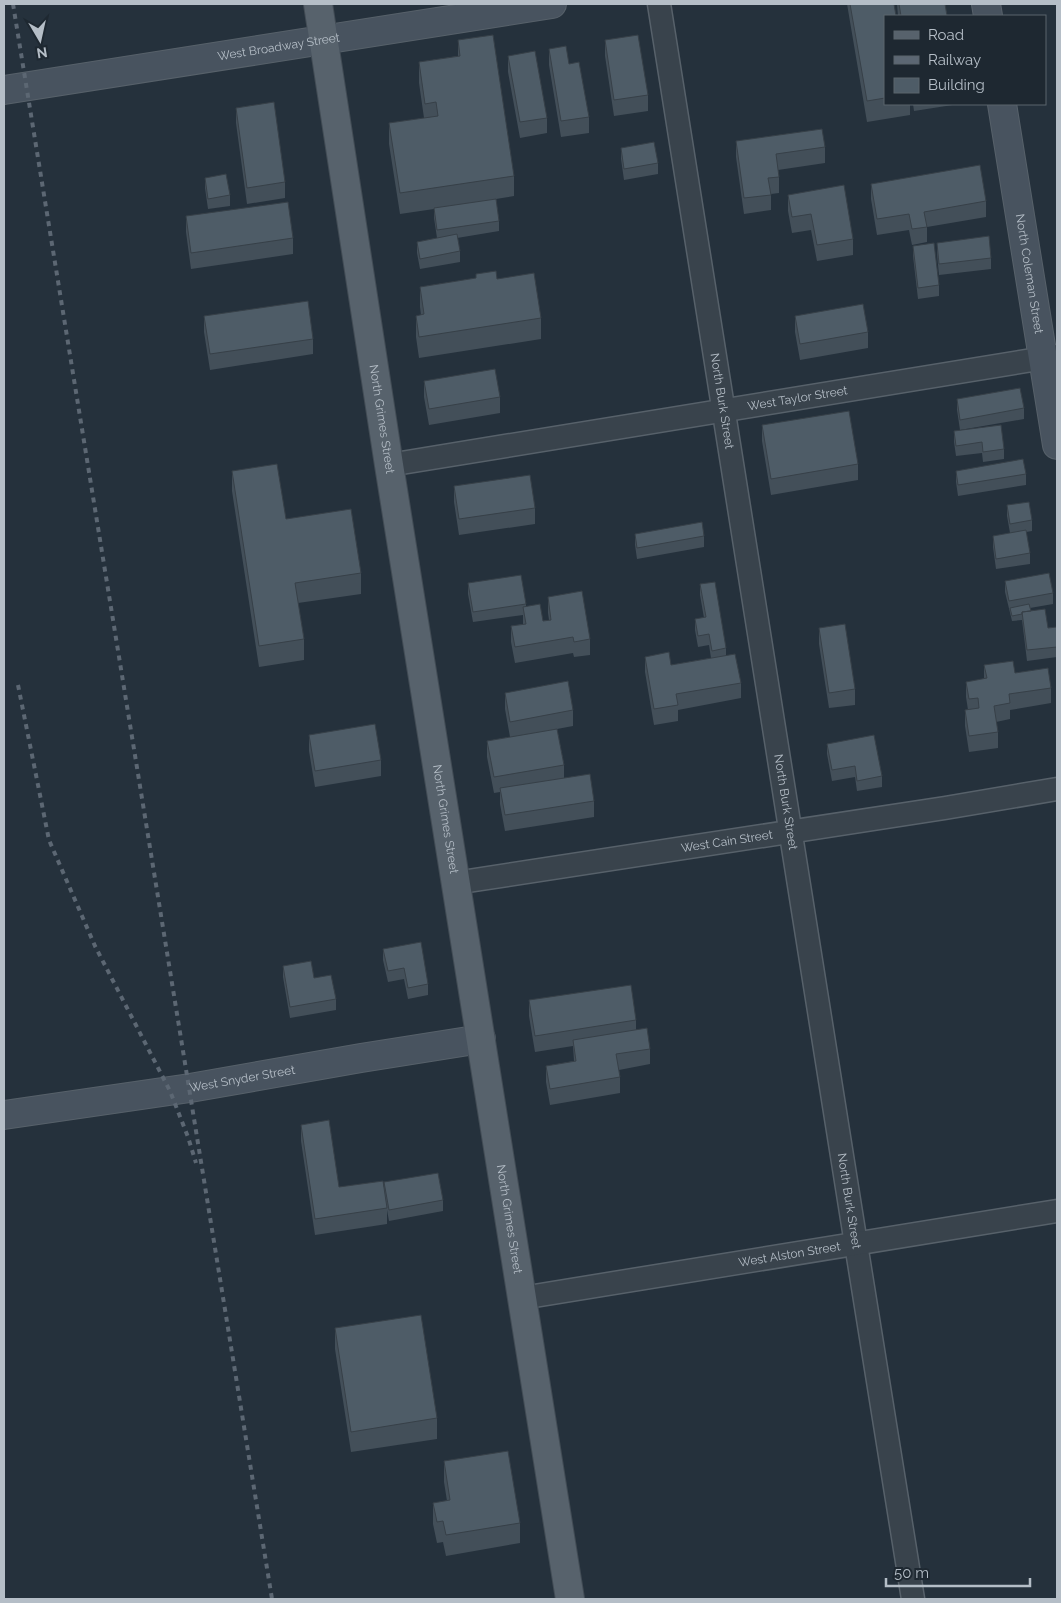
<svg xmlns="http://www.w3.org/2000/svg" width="1061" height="1603" font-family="Raleway,sans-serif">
  <rect width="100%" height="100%" fill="#25313c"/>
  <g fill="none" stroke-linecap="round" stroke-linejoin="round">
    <!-- street casing -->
    <g stroke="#57616a" stroke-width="25">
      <g id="street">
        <path id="s1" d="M 659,4 L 856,1244 L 913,1599"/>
        <path id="s2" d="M 389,465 L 1057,356"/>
        <path id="s3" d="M 455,883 L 945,808 L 1057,789"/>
        <path id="s4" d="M 522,1298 L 1057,1211"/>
      </g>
    </g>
    <!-- secondary casing -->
    <g stroke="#57616a" stroke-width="30">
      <g id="secondary">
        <path d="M 986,4 L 988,16"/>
        <path id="s5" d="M 4,90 L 552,4"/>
        <path id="s6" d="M 1002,104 L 1057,445"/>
        <path id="s7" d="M 4,1115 L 190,1088 L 361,1058 L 481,1039"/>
      </g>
    </g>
    <!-- primary casing -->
    <g stroke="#424c55" stroke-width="30">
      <g id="primary">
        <path id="s8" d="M 318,4 L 389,465 L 570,1599"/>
      </g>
    </g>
    <!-- street -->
    <use href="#street" stroke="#39434c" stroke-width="22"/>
    <!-- secondary -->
    <use href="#secondary" stroke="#48535f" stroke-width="28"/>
    <!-- primary -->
    <use href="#primary" stroke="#57626c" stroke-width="28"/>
    <!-- rail -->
    <path stroke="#5c6773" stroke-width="4" stroke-dasharray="5 5" stroke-linecap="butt" d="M 13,4 L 272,1599
      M 18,685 L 49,840 L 95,946 L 170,1091 L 188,1137 L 196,1163"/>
  </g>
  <!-- wall -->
  <path fill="#434f59" d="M 847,4 L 894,4 L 885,16 L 885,104 L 910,104 L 910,115 L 867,122 Z
    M 897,4 L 945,4 L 947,16 L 898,16 Z
    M 458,40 L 514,176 L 514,196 L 496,199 L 499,221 L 499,231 L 457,238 L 460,251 L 460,262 L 420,269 L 417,253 L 417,242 L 437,238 L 434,218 L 434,209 L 400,214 L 389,144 L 389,123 L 424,118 L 419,83 L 419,62 L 458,56 Z
    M 605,40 L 648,95 L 648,111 L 614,116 L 605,56 Z
    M 549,49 L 569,64 L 589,117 L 589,133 L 561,137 L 549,65 Z
    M 508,56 L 547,118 L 547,133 L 520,138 L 508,72 Z
    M 913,104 L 959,104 L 914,111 Z
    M 236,108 L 285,182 L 285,198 L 247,204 L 236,123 Z
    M 736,141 L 825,147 L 825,163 L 778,170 L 779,177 L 779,193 L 771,194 L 771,210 L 744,214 L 736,157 Z
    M 621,148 L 658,163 L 658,174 L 624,180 L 621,159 Z
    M 205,178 L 230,195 L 230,206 L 208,209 L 205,188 Z
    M 871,184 L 986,201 L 986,217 L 927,227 L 927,242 L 912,245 L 909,230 L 877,235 L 871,199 Z
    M 788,195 L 853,239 L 853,255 L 817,261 L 811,230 L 792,233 L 788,211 Z
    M 186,216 L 293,238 L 293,254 L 191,269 L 186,232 Z
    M 937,243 L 991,258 L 991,269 L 939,275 L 937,254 Z
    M 913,246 L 939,285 L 939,296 L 918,299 L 913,256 Z
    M 476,274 L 497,279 L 541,318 L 541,339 L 419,358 L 416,337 L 416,316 L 421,315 L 420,307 L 420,287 L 476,278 Z
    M 204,316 L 313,339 L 313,354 L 210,370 L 204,332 Z
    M 795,316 L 868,332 L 868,348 L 800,360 L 795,332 Z
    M 424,381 L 500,397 L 500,413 L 429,425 L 424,397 Z
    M 957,399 L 1024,408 L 1024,419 L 960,430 L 957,410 Z
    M 762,425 L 858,464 L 858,480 L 771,495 L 762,441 Z
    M 954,431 L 1004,449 L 1004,459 L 983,462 L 982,453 L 956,456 L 954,442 Z
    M 232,471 L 286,519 L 361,573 L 361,594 L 298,603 L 304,639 L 304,660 L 259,667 L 232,491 Z
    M 956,471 L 1026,474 L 1026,485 L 958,496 L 956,482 Z
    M 454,486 L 535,508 L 535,524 L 459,535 L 454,502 Z
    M 1007,505 L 1032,520 L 1032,531 L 1026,532 L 1030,553 L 1030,564 L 996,569 L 993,547 L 993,536 L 1010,533 L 1007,516 Z
    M 635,534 L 704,536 L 704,547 L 637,559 L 635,545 Z
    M 1005,581 L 1053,593 L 1053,604 L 1030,608 L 1031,611 L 1048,628 L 1057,627 L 1057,657 L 1027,661 L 1022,620 L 1012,621 L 1005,592 Z
    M 468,583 L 526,604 L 526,606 L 543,621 L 549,620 L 548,613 L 548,597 L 590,639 L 590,655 L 574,657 L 573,653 L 515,663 L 511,642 L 511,626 L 523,624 L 523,615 L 473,622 L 468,594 Z
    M 700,584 L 726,648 L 726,655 L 741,683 L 741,698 L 678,710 L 678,721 L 654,725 L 645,672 L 645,657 L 671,665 L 711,658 L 709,645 L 698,647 L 695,630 L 695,619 L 704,618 L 700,595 Z
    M 819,628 L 855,689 L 855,705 L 829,708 L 819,644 Z
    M 984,665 L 1015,673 L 1051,688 L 1051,703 L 1010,710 L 1010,719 L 996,722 L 998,732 L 998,748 L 969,752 L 965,726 L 965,710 L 968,710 L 966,697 L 966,682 L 984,679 Z
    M 505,693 L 573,710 L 573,726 L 557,729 L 564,765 L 564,778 L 594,801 L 594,817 L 505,831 L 500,804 L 500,792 L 494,793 L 487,757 L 487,741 L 510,737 L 505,709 Z
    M 309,735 L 381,760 L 381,776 L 315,787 L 309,751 Z
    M 827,744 L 882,776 L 882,787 L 857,791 L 855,777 L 832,781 L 827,754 Z
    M 383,949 L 428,984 L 428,995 L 408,999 L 404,979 L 388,982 L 383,960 Z
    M 283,966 L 314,978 L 336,999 L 336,1010 L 290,1018 L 283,977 Z
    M 529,1000 L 636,1020 L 636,1030 L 650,1049 L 650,1064 L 619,1070 L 620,1077 L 620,1093 L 550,1105 L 546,1082 L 546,1066 L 574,1061 L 573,1046 L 535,1052 L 529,1016 Z
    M 301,1125 L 339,1187 L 384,1188 L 384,1182 L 443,1200 L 443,1211 L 389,1221 L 387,1210 L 387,1224 L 315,1235 L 301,1141 Z
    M 335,1328 L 437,1418 L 437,1439 L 351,1452 L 335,1349 Z
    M 444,1461 L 520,1523 L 520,1543 L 446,1556 L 443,1542 L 437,1543 L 433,1524 L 433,1503 L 447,1501 L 444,1482 Z"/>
  <!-- building -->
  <path fill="#4e5c67" stroke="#374048" d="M 850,4 L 894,4 L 896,16 L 885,16 L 885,98 L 867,101 Z
    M 899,4 L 945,4 L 947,16 L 901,16 Z
    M 493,35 L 514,176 L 400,193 L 389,123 L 438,116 L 436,102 L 425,104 L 419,62 L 460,56 L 458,40 Z
    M 638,35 L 648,95 L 614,100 L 605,40 Z
    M 566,46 L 569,64 L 579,62 L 589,117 L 561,121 L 549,49 Z
    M 535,51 L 547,118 L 520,122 L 508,56 Z
    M 274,102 L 285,182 L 247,188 L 236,108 Z
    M 822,129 L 825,147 L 776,154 L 779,177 L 768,178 L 771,195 L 744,198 L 736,141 Z
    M 654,142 L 658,163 L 624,169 L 621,148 Z
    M 980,165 L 986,201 L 924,212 L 927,227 L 912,229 L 909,214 L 877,219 L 871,184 Z
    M 226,174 L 230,195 L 208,199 L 205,178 Z
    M 844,185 L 853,239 L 817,245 L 811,214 L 792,217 L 788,195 Z
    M 496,199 L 499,221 L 437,230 L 434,208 Z
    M 288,202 L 293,238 L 191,253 L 186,216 Z
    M 457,234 L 460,251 L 420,259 L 417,242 Z
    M 989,236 L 991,258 L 939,264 L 937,243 Z
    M 934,243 L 939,285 L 918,288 L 913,246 Z
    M 496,271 L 497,279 L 534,273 L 541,318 L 419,337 L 416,316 L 424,314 L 420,287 L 476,278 L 476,274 Z
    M 308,301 L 313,339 L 210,354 L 204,316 Z
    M 863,304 L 868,332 L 800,344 L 795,316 Z
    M 495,369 L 500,397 L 429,409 L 424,381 Z
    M 1020,388 L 1024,408 L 960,420 L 957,399 Z
    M 849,411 L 858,464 L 771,479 L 762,425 Z
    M 1001,425 L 1004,449 L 983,452 L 982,442 L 956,446 L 954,431 Z
    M 1023,459 L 1026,474 L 958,485 L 956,471 Z
    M 277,464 L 286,519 L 351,509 L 361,573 L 295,583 L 304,639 L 259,646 L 232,471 Z
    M 530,475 L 535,508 L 459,519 L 454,486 Z
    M 1029,502 L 1032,520 L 1010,524 L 1007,505 Z
    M 702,522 L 704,536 L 637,548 L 635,534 Z
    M 1026,530 L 1030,553 L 996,559 L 993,536 Z
    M 1049,573 L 1053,593 L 1009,601 L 1005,581 Z
    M 521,575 L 526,604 L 473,612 L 468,583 Z
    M 715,582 L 726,648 L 712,651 L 709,634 L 698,636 L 695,619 L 706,617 L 700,584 Z
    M 582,591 L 590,639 L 574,642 L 573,637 L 515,647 L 511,626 L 526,624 L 523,607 L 540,604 L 543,621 L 551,620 L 548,597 Z
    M 1029,604 L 1031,611 L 1022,612 L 1022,614 L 1012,616 L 1010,608 Z
    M 1045,609 L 1048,628 L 1057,627 L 1057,647 L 1027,650 L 1022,612 Z
    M 845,624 L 855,689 L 829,693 L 819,628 Z
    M 669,652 L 671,665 L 735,654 L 741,683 L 676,694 L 678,705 L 654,709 L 645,657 Z
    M 1013,661 L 1015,673 L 1048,668 L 1051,688 L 1009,694 L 1010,703 L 994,706 L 998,732 L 969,736 L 965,710 L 979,708 L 978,698 L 969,699 L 966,682 L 987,678 L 984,665 Z
    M 568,681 L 573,710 L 510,722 L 505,693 Z
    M 375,724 L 381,760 L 315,771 L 309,735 Z
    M 557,729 L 564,765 L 494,777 L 487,741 Z
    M 874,735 L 882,776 L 857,781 L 855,766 L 832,770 L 827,744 Z
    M 590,774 L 594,801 L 505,815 L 500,788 Z
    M 421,942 L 428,984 L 408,988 L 404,968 L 388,971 L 383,949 Z
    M 311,961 L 314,978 L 331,975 L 336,999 L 290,1007 L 283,966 Z
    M 631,985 L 636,1020 L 535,1036 L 529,1000 Z
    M 647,1028 L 650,1049 L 616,1054 L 620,1077 L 550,1089 L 546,1066 L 576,1061 L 573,1040 Z
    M 329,1120 L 339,1187 L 383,1181 L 387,1208 L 315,1219 L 301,1125 Z
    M 438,1173 L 443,1200 L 389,1210 L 384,1182 Z
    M 421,1315 L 437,1418 L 351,1432 L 335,1328 Z
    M 508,1451 L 520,1523 L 446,1535 L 443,1521 L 437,1522 L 433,1503 L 450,1500 L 444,1461 Z"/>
  <g text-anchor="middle" stroke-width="4" stroke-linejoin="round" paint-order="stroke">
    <!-- street labels -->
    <g font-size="12" fill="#b5bec7" stroke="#1e2831">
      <text dy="4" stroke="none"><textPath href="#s5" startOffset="278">West Broadway Street</textPath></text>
      <text dy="4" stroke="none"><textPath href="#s6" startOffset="172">North Coleman Street</textPath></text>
      <text dy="4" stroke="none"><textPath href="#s2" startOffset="414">West Taylor Street</textPath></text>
      <text dy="4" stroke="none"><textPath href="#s1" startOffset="402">North Burk Street</textPath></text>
      <text dy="4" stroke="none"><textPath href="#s8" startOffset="420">North Grimes Street</textPath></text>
      <text dy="4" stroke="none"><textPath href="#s1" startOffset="808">North Burk Street</textPath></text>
      <text dy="4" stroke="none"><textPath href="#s8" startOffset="825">North Grimes Street</textPath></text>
      <text dy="4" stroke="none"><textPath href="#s3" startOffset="275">West Cain Street</textPath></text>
      <text dy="4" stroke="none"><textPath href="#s7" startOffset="241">West Snyder Street</textPath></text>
      <text dy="4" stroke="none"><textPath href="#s1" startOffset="1212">North Burk Street</textPath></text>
      <text dy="4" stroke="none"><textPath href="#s8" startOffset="1230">North Grimes Street</textPath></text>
      <text dy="4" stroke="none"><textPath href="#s4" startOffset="271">West Alston Street</textPath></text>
    </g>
  </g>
  <!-- border -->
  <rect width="1061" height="1603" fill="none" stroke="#b5bec7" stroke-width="10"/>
  <!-- legend -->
  <rect x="884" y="15" width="162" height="90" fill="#1e2831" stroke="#5a646d"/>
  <rect x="894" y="31" width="25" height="8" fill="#57626c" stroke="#5a646d"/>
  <text x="928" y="40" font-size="15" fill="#b5bec7">Road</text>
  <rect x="894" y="56" width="25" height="8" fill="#5c6773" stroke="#5a646d"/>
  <text x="928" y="65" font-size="15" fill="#b5bec7">Railway</text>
  <rect x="894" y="78" width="25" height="15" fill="#4e5c67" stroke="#5a646d"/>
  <text x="928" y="90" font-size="15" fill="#b5bec7">Building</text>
  <!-- north arrow -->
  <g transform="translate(40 40) rotate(171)" stroke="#1e2831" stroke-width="4" paint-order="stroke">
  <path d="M0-4L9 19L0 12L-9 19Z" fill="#b5bec7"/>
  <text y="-8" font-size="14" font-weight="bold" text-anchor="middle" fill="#b5bec7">N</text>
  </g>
  <!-- scale -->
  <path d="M886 1578v8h144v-8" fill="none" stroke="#b5bec7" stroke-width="2.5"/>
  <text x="894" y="1578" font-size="15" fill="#b5bec7" stroke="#1e2831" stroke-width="4" paint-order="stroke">50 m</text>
</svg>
